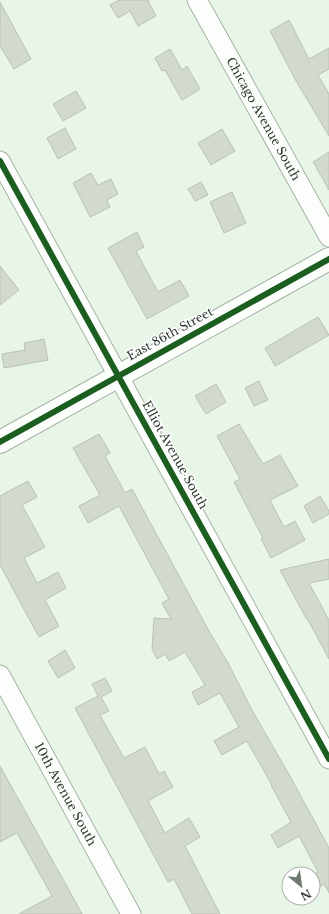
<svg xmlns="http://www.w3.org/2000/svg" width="329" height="914" font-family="'Libre Baskerville',serif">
  <rect width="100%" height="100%" fill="#e8f6e7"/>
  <!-- building -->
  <path fill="#d2dacd" stroke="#bac2b6" d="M 119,0 L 149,0 L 148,1 L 156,16 L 138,26 L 130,11 L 118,18 L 110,5 Z
    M 0,2 L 31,59 L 14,69 L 0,46 Z
    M 289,20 L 309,59 L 329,48 L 329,69 L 318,75 L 329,94 L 329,136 L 296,81 L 270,31 Z
    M 170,49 L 182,70 L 187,66 L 200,89 L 182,100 L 165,70 L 162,71 L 155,58 Z
    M 76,91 L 86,108 L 63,121 L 53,104 Z
    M 65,128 L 76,149 L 58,159 L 47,138 Z
    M 222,129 L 235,151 L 211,165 L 198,143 Z
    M 329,152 L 329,190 L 313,162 Z
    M 91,173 L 98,185 L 111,179 L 118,194 L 107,200 L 110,207 L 90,217 L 73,183 Z
    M 201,182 L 208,195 L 195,201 L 188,189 Z
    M 232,192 L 246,223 L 224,233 L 210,202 Z
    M 137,232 L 144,247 L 136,251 L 158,292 L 180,280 L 189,296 L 147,319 L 108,248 Z
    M 0,266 L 19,290 L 0,305 Z
    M 318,317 L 329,335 L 275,366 L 265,348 Z
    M 44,339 L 48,360 L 4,368 L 2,354 L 25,350 L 24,343 Z
    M 259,381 L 268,400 L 254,406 L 245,388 Z
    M 216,384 L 226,402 L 206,414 L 195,396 Z
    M 239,424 L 263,464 L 280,455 L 298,486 L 270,500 L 284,527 L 295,521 L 305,540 L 271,558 L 261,539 L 263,538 L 234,482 L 240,479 L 217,436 Z
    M 99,434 L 110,453 L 105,456 L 125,493 L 132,489 L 210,633 L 227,661 L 252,710 L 291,778 L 329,848 L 329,893 L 324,884 L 313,890 L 313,875 L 318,872 L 299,836 L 278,848 L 271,835 L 291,822 L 271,785 L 272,785 L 247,741 L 222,755 L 214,741 L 239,727 L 220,693 L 198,705 L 192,692 L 205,685 L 185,652 L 169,661 L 165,654 L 157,659 L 152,649 L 154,618 L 171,619 L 162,603 L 169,599 L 119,506 L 88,523 L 79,506 L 100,495 L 73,448 Z
    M 28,481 L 37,497 L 22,505 L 45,547 L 24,558 L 37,583 L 58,572 L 66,588 L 45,600 L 59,626 L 39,637 L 0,565 L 0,496 Z
    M 320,496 L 329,511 L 329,514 L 313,523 L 304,506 Z
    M 329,559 L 329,579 L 309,583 L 329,620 L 329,659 L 307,618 L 306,618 L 280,570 Z
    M 65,650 L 75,668 L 58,678 L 48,661 Z
    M 105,678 L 112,691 L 101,697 L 109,711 L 100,715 L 124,758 L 145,747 L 159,774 L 164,771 L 173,787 L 148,801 L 165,833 L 189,818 L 200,837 L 185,846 L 220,914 L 192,914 L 174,879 L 168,882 L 75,708 L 98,696 L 92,684 Z
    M 0,766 L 65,883 L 82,914 L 19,914 L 52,896 L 17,833 L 0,842 Z"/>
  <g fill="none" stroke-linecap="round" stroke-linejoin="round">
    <!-- street casing -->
    <g stroke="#a7b2a7" stroke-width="21">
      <g id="street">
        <path id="s1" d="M 197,0 L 329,237"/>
        <path d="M 0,161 L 329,759"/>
        <path id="s2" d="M 0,675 L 131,914"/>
      </g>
    </g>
    <!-- secondary casing -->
    <g stroke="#a7b2a7" stroke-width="24">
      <path id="secondary" d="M 0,442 L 329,259"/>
    </g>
    <!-- street -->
    <use href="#street" stroke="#fcfefb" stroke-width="19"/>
    <!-- secondary -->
    <use href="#secondary" stroke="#fcfefb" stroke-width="22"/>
    <!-- cycleway casing -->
    <g stroke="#fff" stroke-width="8">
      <path id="cycleway" d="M 0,161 L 329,759
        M 0,442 L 329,259"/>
    </g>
    <!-- cycleway -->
    <use href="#cycleway" stroke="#1b5e20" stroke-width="6"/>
  </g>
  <g text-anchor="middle" stroke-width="3" stroke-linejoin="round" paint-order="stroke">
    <!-- street labels -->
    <g font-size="12" fill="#2e382e" stroke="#fff">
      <text dy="4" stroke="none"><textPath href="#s1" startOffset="136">Chicago Avenue South</textPath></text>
      <text transform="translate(170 334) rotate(-29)" y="4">East 86th Street</text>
      <text transform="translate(175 455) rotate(61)" y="4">Elliot Avenue South</text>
      <text dy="4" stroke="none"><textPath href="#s2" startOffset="136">10th Avenue South</textPath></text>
    </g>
  </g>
  <!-- north arrow -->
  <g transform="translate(301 886) rotate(151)"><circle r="19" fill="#ffffff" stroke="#abafab"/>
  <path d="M0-3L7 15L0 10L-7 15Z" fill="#6f7a6f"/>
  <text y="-6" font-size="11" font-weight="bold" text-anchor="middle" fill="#2e382e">N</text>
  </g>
</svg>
